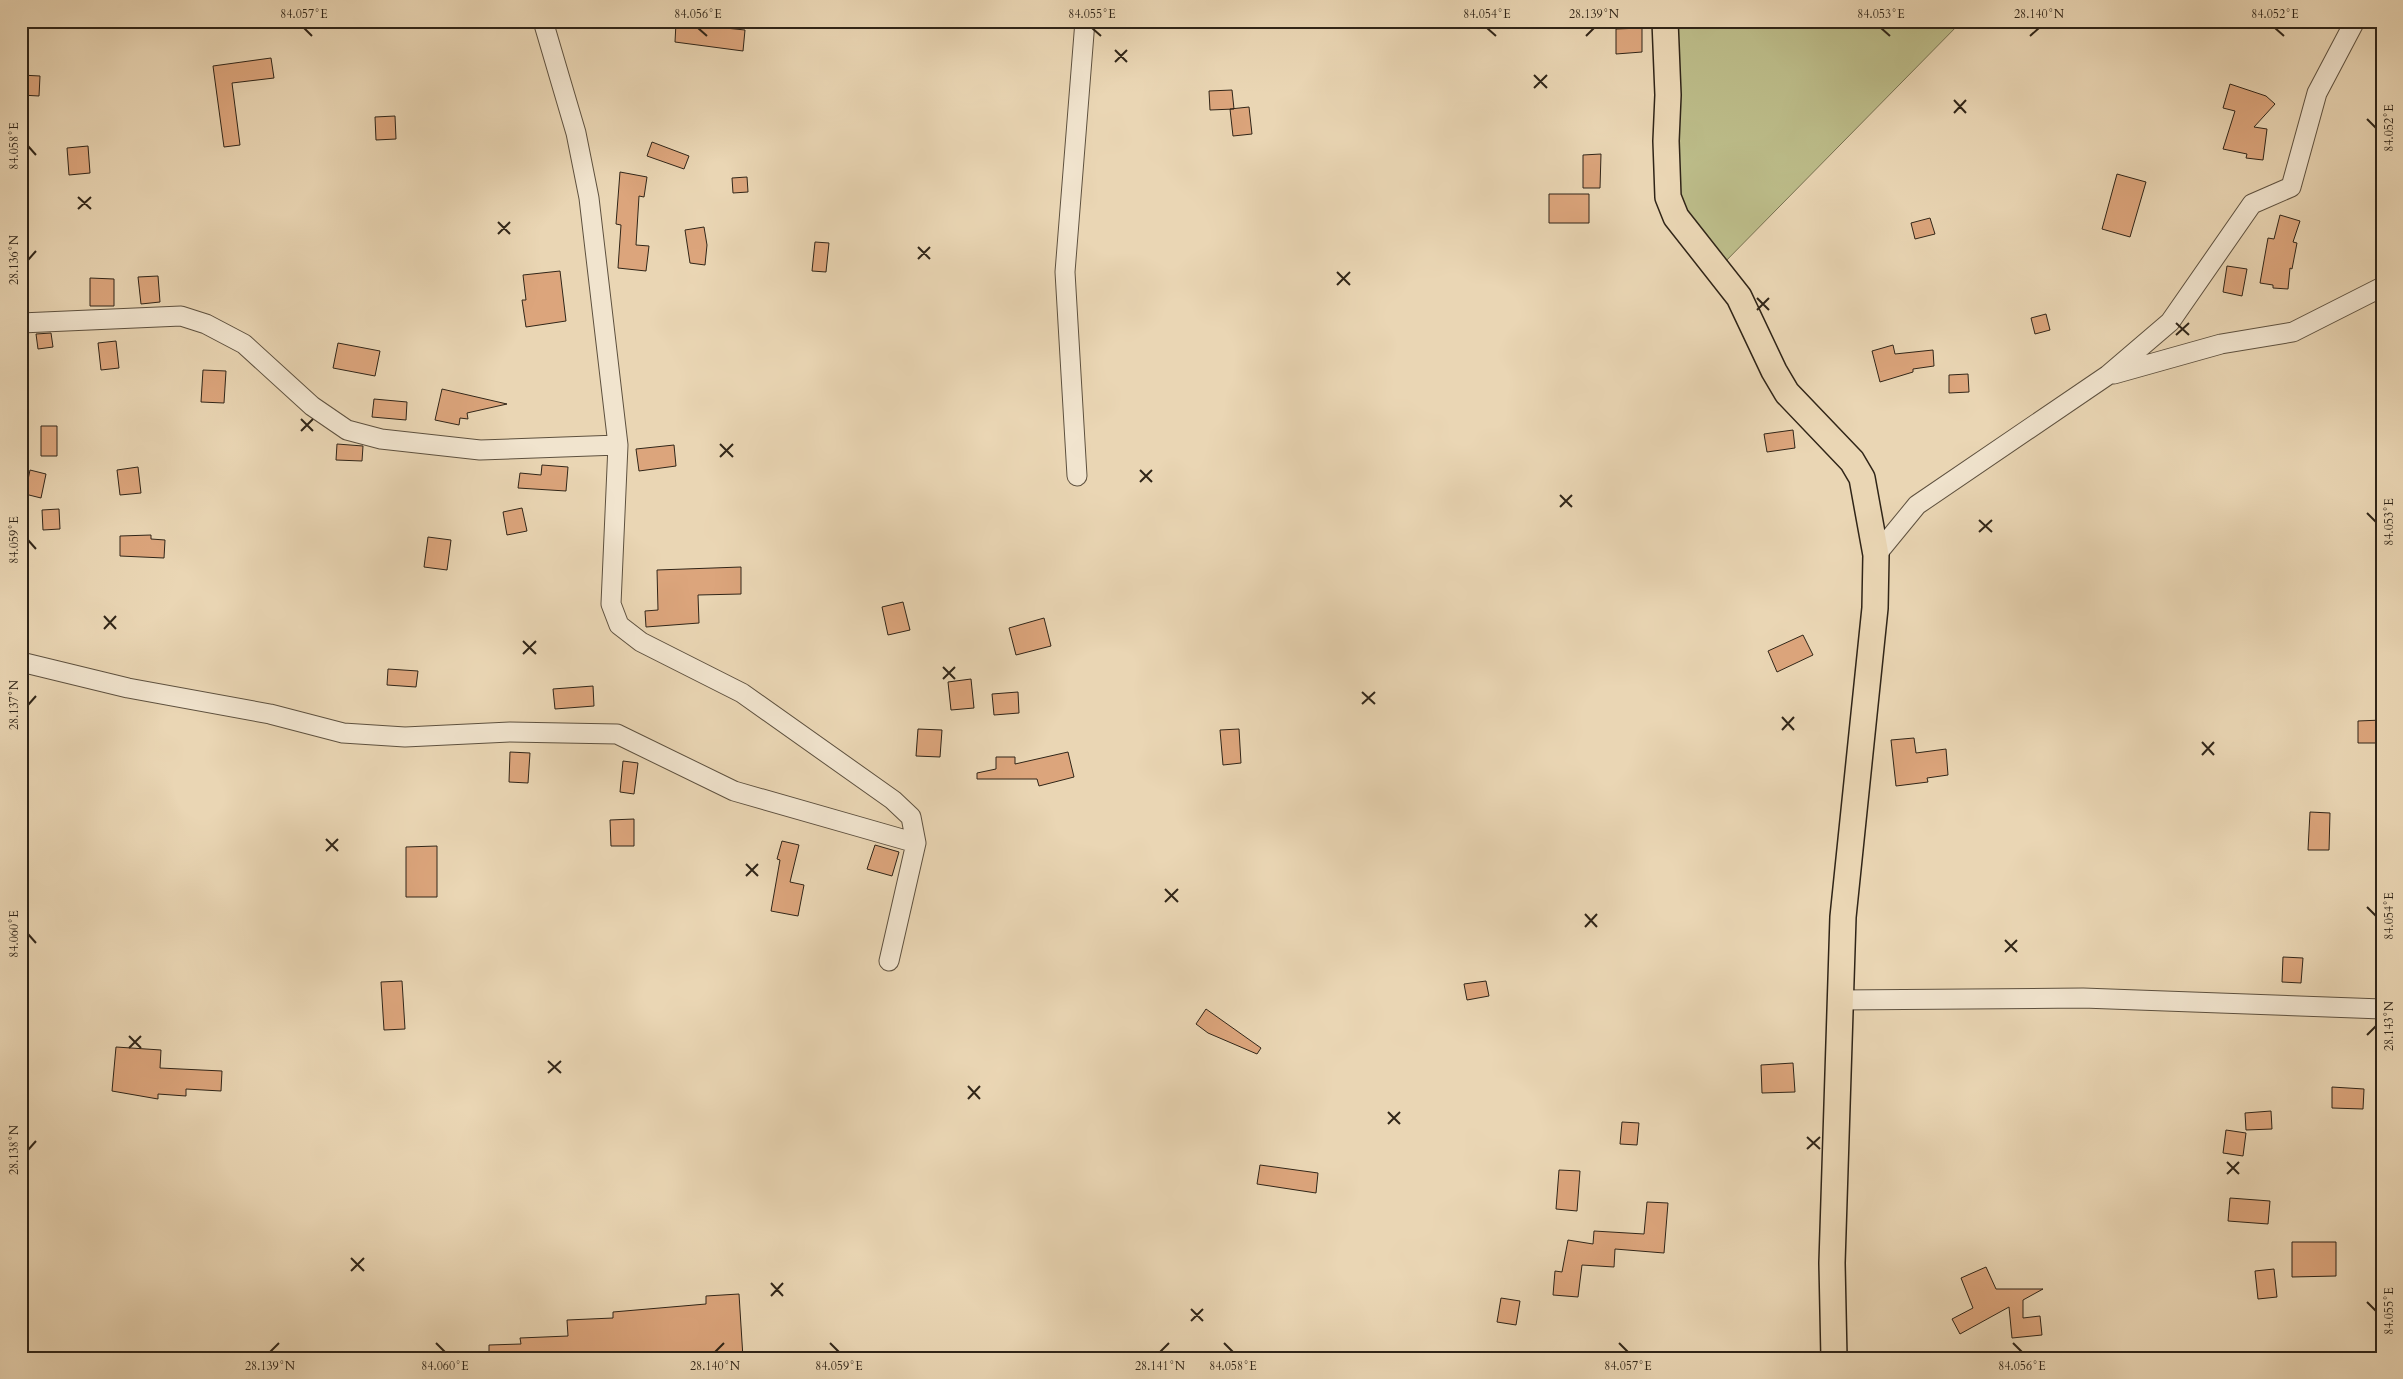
<svg xmlns="http://www.w3.org/2000/svg" width="2403" height="1379" font-family="Cardo,serif">
  <rect width="100%" height="100%" fill="#ead6b4"/>
  <filter id="stains"><feTurbulence type="fractalNoise" baseFrequency=".004" numOctaves="4"/><feColorMatrix values="0 0 0 0 .2 0 0 0 0 .09 0 0 0 0 .02 0 0 0 .5 -.17"/></filter>
  <radialGradient id="worn" r=".72"><stop offset=".6" stop-color="#630" stop-opacity="0"/><stop offset="1" stop-color="#630" stop-opacity=".3"/></radialGradient>
  <!-- green -->
  <path fill="#bcbc89" stroke="#767050" d="M 1665,21 L 1962,21 L 1718,269 L 1676,217 Z"/>
  <!-- building -->
  <path fill="#dca57c" stroke="#302518" d="M 676,23 L 745,30 L 743,51 L 675,42 Z
    M 1642,28 L 1642,52 L 1616,54 L 1616,29 Z
    M 271,58 L 274,78 L 232,83 L 240,145 L 224,147 L 213,66 Z
    M 21,75 L 40,76 L 39,96 L 21,95 Z
    M 2230,84 L 2266,96 L 2275,104 L 2254,127 L 2267,129 L 2263,160 L 2246,158 L 2247,154 L 2223,149 L 2235,111 L 2223,108 Z
    M 1232,90 L 1234,109 L 1210,110 L 1209,91 Z
    M 1249,107 L 1252,134 L 1233,136 L 1230,109 Z
    M 395,116 L 396,139 L 376,140 L 375,117 Z
    M 652,142 L 689,156 L 684,169 L 647,156 Z
    M 88,146 L 90,173 L 69,175 L 67,148 Z
    M 1601,154 L 1600,188 L 1583,188 L 1583,155 Z
    M 620,172 L 647,177 L 644,197 L 639,196 L 636,245 L 649,246 L 646,271 L 618,268 L 621,225 L 616,224 Z
    M 2117,174 L 2146,182 L 2130,237 L 2102,229 Z
    M 747,177 L 748,192 L 733,193 L 732,178 Z
    M 1549,194 L 1589,194 L 1589,223 L 1549,223 Z
    M 2280,215 L 2300,221 L 2293,242 L 2297,243 L 2292,269 L 2290,268 L 2288,289 L 2273,288 L 2273,285 L 2260,283 L 2268,238 L 2274,239 Z
    M 1930,218 L 1935,234 L 1915,239 L 1911,223 Z
    M 704,227 L 707,245 L 705,265 L 690,263 L 685,230 Z
    M 815,242 L 829,243 L 826,272 L 812,271 Z
    M 2227,266 L 2247,269 L 2242,296 L 2223,292 Z
    M 560,271 L 566,321 L 526,327 L 522,300 L 526,300 L 523,275 Z
    M 158,276 L 160,302 L 141,304 L 138,277 Z
    M 90,278 L 114,279 L 114,306 L 90,306 Z
    M 2046,314 L 2050,330 L 2035,334 L 2031,318 Z
    M 51,333 L 53,347 L 38,349 L 36,334 Z
    M 116,341 L 119,368 L 101,370 L 98,343 Z
    M 338,343 L 380,351 L 375,376 L 333,368 Z
    M 1893,345 L 1895,354 L 1933,350 L 1934,366 L 1913,369 L 1913,372 L 1880,382 L 1872,351 Z
    M 203,370 L 226,371 L 224,403 L 201,402 Z
    M 1968,374 L 1969,392 L 1949,393 L 1949,375 Z
    M 442,389 L 507,404 L 467,413 L 468,419 L 460,418 L 459,425 L 435,420 Z
    M 374,399 L 407,402 L 406,420 L 372,417 Z
    M 41,426 L 57,426 L 57,456 L 41,456 Z
    M 1793,430 L 1795,448 L 1767,452 L 1764,434 Z
    M 337,444 L 363,446 L 362,461 L 336,460 Z
    M 674,445 L 676,466 L 639,471 L 636,449 Z
    M 542,465 L 568,467 L 566,491 L 518,488 L 520,473 L 541,475 Z
    M 138,467 L 141,493 L 120,495 L 117,470 Z
    M 30,470 L 46,474 L 41,498 L 25,494 Z
    M 522,508 L 527,531 L 507,535 L 503,512 Z
    M 59,509 L 60,529 L 43,530 L 42,510 Z
    M 151,535 L 151,539 L 165,540 L 164,558 L 120,556 L 120,536 Z
    M 428,537 L 451,540 L 447,570 L 424,567 Z
    M 741,567 L 741,594 L 698,595 L 699,623 L 646,627 L 645,611 L 658,610 L 657,570 Z
    M 903,602 L 910,630 L 888,635 L 882,607 Z
    M 1044,618 L 1051,646 L 1016,655 L 1009,628 Z
    M 1803,635 L 1813,655 L 1777,672 L 1768,651 Z
    M 388,669 L 418,671 L 416,687 L 387,685 Z
    M 971,679 L 974,708 L 951,710 L 948,682 Z
    M 593,686 L 594,706 L 555,709 L 553,689 Z
    M 1018,692 L 1019,713 L 994,715 L 992,694 Z
    M 2382,720 L 2382,743 L 2358,743 L 2358,721 Z
    M 918,729 L 942,730 L 940,757 L 916,756 Z
    M 1239,729 L 1241,763 L 1223,765 L 1220,730 Z
    M 1914,738 L 1916,753 L 1946,749 L 1948,775 L 1927,778 L 1928,782 L 1896,786 L 1891,740 Z
    M 510,752 L 530,753 L 528,783 L 509,782 Z
    M 1068,752 L 1074,777 L 1039,786 L 1037,779 L 977,779 L 977,773 L 996,769 L 996,757 L 1015,757 L 1015,764 Z
    M 623,761 L 638,763 L 634,794 L 620,792 Z
    M 2310,812 L 2330,813 L 2329,850 L 2308,850 Z
    M 634,819 L 634,846 L 611,846 L 610,820 Z
    M 782,841 L 799,845 L 790,882 L 804,885 L 798,916 L 771,911 L 780,860 L 777,859 Z
    M 875,845 L 899,852 L 892,876 L 867,869 Z
    M 437,846 L 437,897 L 406,897 L 406,847 Z
    M 2283,957 L 2303,958 L 2301,983 L 2282,982 Z
    M 402,981 L 405,1029 L 384,1030 L 381,982 Z
    M 1486,981 L 1489,996 L 1467,1000 L 1464,984 Z
    M 1206,1009 L 1261,1048 L 1257,1054 L 1208,1033 L 1196,1024 Z
    M 116,1047 L 161,1050 L 160,1068 L 222,1071 L 221,1091 L 186,1089 L 186,1096 L 158,1094 L 158,1099 L 112,1091 Z
    M 1793,1063 L 1795,1092 L 1762,1093 L 1761,1065 Z
    M 2332,1087 L 2364,1089 L 2363,1109 L 2332,1108 Z
    M 2271,1111 L 2272,1129 L 2246,1130 L 2245,1113 Z
    M 1622,1122 L 1639,1123 L 1637,1145 L 1620,1144 Z
    M 2226,1130 L 2246,1133 L 2243,1156 L 2223,1153 Z
    M 1260,1165 L 1318,1173 L 1316,1193 L 1257,1184 Z
    M 1559,1170 L 1580,1171 L 1577,1211 L 1556,1209 Z
    M 2230,1198 L 2270,1201 L 2268,1224 L 2228,1221 Z
    M 1647,1202 L 1668,1203 L 1664,1253 L 1615,1249 L 1614,1267 L 1582,1265 L 1578,1297 L 1553,1295 L 1555,1271 L 1562,1272 L 1568,1240 L 1593,1244 L 1594,1231 L 1644,1234 Z
    M 2292,1242 L 2336,1242 L 2336,1276 L 2292,1277 Z
    M 1986,1267 L 1996,1289 L 2043,1289 L 2023,1300 L 2023,1318 L 2040,1316 L 2042,1335 L 2012,1338 L 2009,1307 L 1960,1334 L 1952,1319 L 1973,1308 L 1961,1278 Z
    M 2274,1269 L 2277,1297 L 2258,1299 L 2255,1271 Z
    M 739,1294 L 743,1358 L 489,1358 L 489,1345 L 521,1344 L 520,1338 L 568,1336 L 567,1320 L 613,1318 L 613,1312 L 706,1304 L 706,1296 Z
    M 1501,1298 L 1520,1301 L 1516,1325 L 1497,1322 Z"/>
  <g fill="none" stroke-linecap="round" stroke-linejoin="round">
    <!-- minor casing -->
    <g stroke="#5e513f" stroke-width="21">
      <path id="minor" d="M 543,21 L 576,133 L 589,198 L 618,445 L 611,604 L 619,625 L 641,642 L 742,693 L 893,800 L 911,817 L 916,843 L 889,961
        M 21,323 L 181,316 L 206,324 L 244,344 L 312,406 L 347,430 L 381,439 L 480,450 L 618,445
        M 2114,374 L 2221,344 L 2293,332 L 2382,287
        M 1077,476 L 1065,272 L 1085,21
        M 1876,555 L 1917,505 L 2108,375 L 2170,322 L 2252,204 L 2291,187 L 2317,93 L 2355,21
        M 21,662 L 128,688 L 270,714 L 343,733 L 405,737 L 510,732 L 617,734 L 734,791 L 916,843
        M 1839,1000 L 2083,998 L 2382,1009"/>
    </g>
    <!-- major casing -->
    <g stroke="#302518" stroke-width="28">
      <path id="major" d="M 1665,21 L 1668,95 L 1666,141 L 1668,197 L 1676,217 L 1739,297 L 1774,371 L 1787,393 L 1852,461 L 1862,478 L 1876,555 L 1875,608 L 1843,917 L 1832,1263 L 1834,1358"/>
    </g>
    <!-- minor -->
    <use href="#minor" stroke="#f1e4ce" stroke-width="19"/>
    <!-- major -->
    <use href="#major" stroke="#ead6b4" stroke-width="25"/>
  </g>
  <!-- ticks -->
  <path fill="none" stroke="#302518" stroke-width="2" d="M 304,28 L 312,36M 698,28 L 707,36M 1092,28 L 1101,36M 1487,28 L 1496,36M 1881,28 L 1890,36M 2275,28 L 2284,36M 1586,36 L 1594,28M 2030,36 L 2039,28M 1115,50 L 1127,62M 1115,62 L 1127,50M 1534,75 L 1547,88M 1534,88 L 1547,75M 1954,100 L 1966,113M 1954,113 L 1966,100M 2367,119 L 2376,128M 28,146 L 36,155M 78,197 L 91,209M 78,209 L 91,197M 498,222 L 510,234M 498,234 L 510,222M 918,247 L 930,259M 918,259 L 930,247M 28,260 L 36,251M 1337,272 L 1350,285M 1337,285 L 1350,272M 1757,298 L 1769,310M 1757,310 L 1769,298M 2176,323 L 2189,335M 2176,335 L 2189,323M 301,419 L 313,431M 301,431 L 313,419M 720,444 L 733,457M 720,457 L 733,444M 1140,470 L 1152,482M 1140,482 L 1152,470M 1560,495 L 1572,507M 1560,507 L 1572,495M 2367,513 L 2376,522M 1979,520 L 1992,532M 1979,532 L 1992,520M 28,540 L 36,549M 104,616 L 116,629M 104,629 L 116,616M 523,641 L 536,654M 523,654 L 536,641M 943,667 L 955,679M 943,679 L 955,667M 1362,692 L 1375,704M 1362,704 L 1375,692M 28,705 L 36,696M 1782,717 L 1794,730M 1782,730 L 1794,717M 2202,742 L 2214,755M 2202,755 L 2214,742M 326,839 L 338,851M 326,851 L 338,839M 746,864 L 758,876M 746,876 L 758,864M 1165,889 L 1178,902M 1165,902 L 1178,889M 2367,907 L 2376,916M 1585,914 L 1597,927M 1585,927 L 1597,914M 28,934 L 36,943M 2005,940 L 2017,952M 2005,952 L 2017,940M 2367,1035 L 2376,1026M 129,1036 L 141,1048M 129,1048 L 141,1036M 548,1061 L 561,1073M 548,1073 L 561,1061M 968,1086 L 980,1099M 968,1099 L 980,1086M 1388,1112 L 1400,1124M 1388,1124 L 1400,1112M 1807,1137 L 1820,1149M 1807,1149 L 1820,1137M 28,1150 L 36,1141M 2227,1162 L 2239,1174M 2227,1174 L 2239,1162M 351,1258 L 364,1271M 351,1271 L 364,1258M 771,1283 L 783,1296M 771,1296 L 783,1283M 2367,1302 L 2376,1311M 1191,1309 L 1203,1321M 1191,1321 L 1203,1309M 436,1343 L 445,1352M 830,1343 L 839,1352M 1224,1343 L 1233,1352M 1619,1343 L 1628,1352M 2013,1343 L 2022,1352M 270,1352 L 279,1343M 715,1352 L 724,1343M 1160,1352 L 1169,1343"/>
  <!-- margin -->
  <rect width="2403" height="1379" fill="none" stroke="#ead6b4" stroke-width="55"/>
  <rect x="28" y="28" width="2348" height="1324" fill="none" stroke="#302518" stroke-width="2"/>
  <g font-size="12" text-anchor="middle" fill="#302518">
    <text x="304" y="18">84.057°E</text>
    <text x="698" y="18">84.056°E</text>
    <text x="1092" y="18">84.055°E</text>
    <text x="1487" y="18">84.054°E</text>
    <text x="1594" y="18">28.139°N</text>
    <text x="1881" y="18">84.053°E</text>
    <text x="2039" y="18">28.140°N</text>
    <text x="2275" y="18">84.052°E</text>
    <text transform="translate(2389 128) rotate(-90)" y="4">84.052°E</text>
    <text transform="translate(14 146) rotate(-90)" y="4">84.058°E</text>
    <text transform="translate(14 260) rotate(-90)" y="4">28.136°N</text>
    <text transform="translate(2389 522) rotate(-90)" y="4">84.053°E</text>
    <text transform="translate(14 540) rotate(-90)" y="4">84.059°E</text>
    <text transform="translate(14 705) rotate(-90)" y="4">28.137°N</text>
    <text transform="translate(2389 916) rotate(-90)" y="4">84.054°E</text>
    <text transform="translate(14 934) rotate(-90)" y="4">84.060°E</text>
    <text transform="translate(2389 1026) rotate(-90)" y="4">28.143°N</text>
    <text transform="translate(14 1150) rotate(-90)" y="4">28.138°N</text>
    <text transform="translate(2389 1311) rotate(-90)" y="4">84.055°E</text>
    <text x="270" y="1370">28.139°N</text>
    <text x="445" y="1370">84.060°E</text>
    <text x="715" y="1370">28.140°N</text>
    <text x="839" y="1370">84.059°E</text>
    <text x="1160" y="1370">28.141°N</text>
    <text x="1233" y="1370">84.058°E</text>
    <text x="1628" y="1370">84.057°E</text>
    <text x="2022" y="1370">84.056°E</text>
  </g>
  <rect width="100%" height="100%" filter="url(#stains)"/>
  <rect width="100%" height="100%" fill="url(#worn)"/>
</svg>
